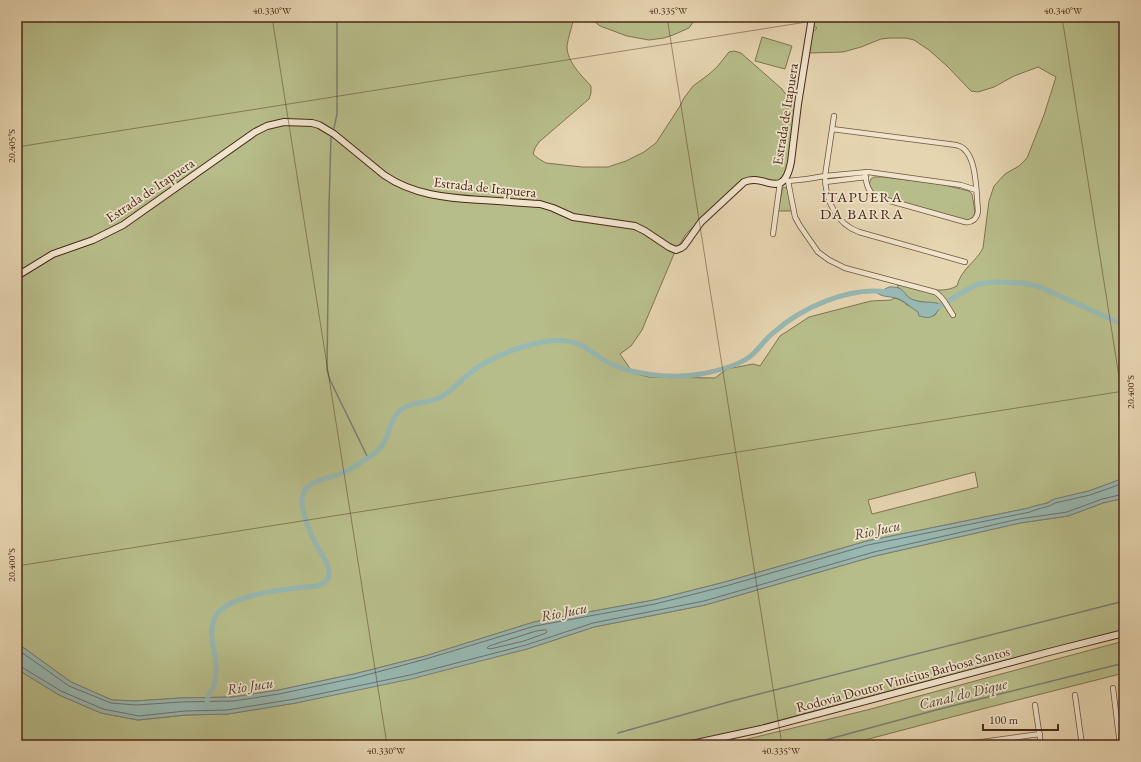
<svg xmlns="http://www.w3.org/2000/svg" width="1141" height="762" font-family="'EB Garamond',serif">
  <rect width="100%" height="100%" fill="#e6d5b1"/>
  <filter id="stains"><feTurbulence type="fractalNoise" baseFrequency=".005" numOctaves="4"/><feColorMatrix values="0 0 0 0 .2 0 0 0 0 .09 0 0 0 0 .02 0 0 0 .5 -.17"/></filter>
  <radialGradient id="worn" r=".72"><stop offset=".6" stop-color="#630" stop-opacity="0"/><stop offset="1" stop-color="#630" stop-opacity=".3"/></radialGradient>
  <!-- green -->
  <path fill="#b7bd8a" stroke="#827252" fill-rule="evenodd" d="M 17,17 L 576,17 L 574,18 C 572,26 568,38 567,46 C 567,62 581,75 591,86 L 591,93 L 589,99 L 539,142 L 535,148 L 533,154 L 539,159 L 546,163 L 582,167 L 608,167 L 626,161 L 644,152 L 656,143 L 680,106 L 684,98 L 693,86 L 708,75 L 717,67 L 729,52 L 734,51 L 741,53 L 782,89 L 796,109 L 788,164 L 784,177 L 777,182 L 743,181 L 734,187 L 686,234 L 674,254 L 642,330 L 631,346 L 620,354 L 633,373 L 649,377 L 715,378 L 727,369 L 753,364 L 760,366 L 780,336 L 809,317 L 871,301 L 891,300 L 894,298 C 898,299 904,301 907,305 L 934,316 L 942,305 C 936,304 914,301 910,299 C 905,295 905,291 898,288 L 897,280 C 917,285 938,296 957,286 C 961,269 976,262 983,248 L 989,201 L 994,186 L 1005,174 L 1019,166 L 1027,158 L 1044,115 L 1056,77 L 1038,67 L 1014,76 L 994,87 L 978,92 L 971,91 L 947,66 L 929,50 L 914,40 L 906,38 L 890,38 L 881,39 L 861,47 L 843,52 L 809,53 L 812,32 L 817,28 L 813,26 L 814,17 L 1124,17 L 1124,478 L 1089,491 L 1052,500 C 1045,505 1037,505 1029,508 L 867,541 L 725,582 L 654,600 L 534,622 L 425,656 L 354,674 L 279,690 L 233,697 L 181,698 L 135,701 L 112,700 L 71,682 L 24,648 L 17,645 L 17,123 L 18,105 L 17,90 ZM 975,472 L 978,487 L 872,514 L 868,500 Z
    M 585,17 L 692,17 L 694,21 L 689,28 L 673,35 L 664,38 L 649,40 L 627,36 L 600,26 L 591,19 Z
    M 762,37 L 792,46 L 785,69 L 755,61 Z
    M 874,177 L 883,177 L 940,184 L 969,191 L 972,194 L 975,212 L 973,218 L 968,221 L 874,194 L 869,184 L 871,179 Z
    M 783,187 L 787,188 L 792,211 L 778,211 Z
    M 1124,498 L 1124,632 L 687,745 L 17,745 L 17,669 L 59,695 L 101,713 L 138,720 L 186,715 L 228,714 L 296,703 L 527,649 L 594,627 L 705,605 L 875,556 L 1020,523 L 1068,516 L 1103,503 Z
    M 1124,641 L 1124,673 L 986,708 L 846,745 L 723,745 L 867,710 Z"/>
  <!-- water -->
  <path fill="#97b8b3" stroke="#797e75" d="M 889,287 C 907,286 902,296 914,300 C 923,304 933,300 942,305 C 934,316 933,320 919,316 L 918,312 C 911,308 906,302 899,299 C 892,296 884,298 877,293 Z
    M 1124,478 L 1124,498 L 1103,503 L 1068,516 L 1020,523 L 875,556 L 705,605 L 594,627 L 527,649 L 411,679 L 296,703 L 228,714 L 186,715 L 138,720 L 101,713 L 59,695 L 17,669 L 17,645 L 24,648 L 71,682 L 112,700 L 135,701 L 181,698 L 233,697 L 279,690 L 354,674 L 425,656 L 534,622 L 654,600 L 725,582 L 867,541 L 1029,508 L 1034,506 L 1048,503 L 1054,499 L 1089,491 Z"/>
  <g fill="none" stroke-linecap="round" stroke-linejoin="round">
    <!-- shore -->
    <path stroke="#727066" stroke-width="1" d="M 546,630 L 547,632 L 546,633 L 524,641 L 490,649 L 487,648 L 489,646 L 536,631 Z
      M 17,649 L 69,686 L 111,703 L 136,705 L 181,702 L 234,701 L 279,694 L 355,678 L 426,659 L 535,626 L 655,604 L 726,586 L 868,545 L 1030,512 L 1035,510 L 1049,506 L 1055,503 L 1090,495 L 1124,483
      M 17,666 L 20,666 L 61,691 L 103,709 L 139,716 L 185,711 L 227,710 L 295,699 L 410,675 L 526,645 L 593,623 L 704,601 L 874,552 L 1019,519 L 1067,512 L 1102,499 L 1124,494"/>
    <!-- stream -->
    <path stroke="#797e75" stroke-width="1.5" d="M 334,128 L 337,114 L 337,17
      M 331,137 L 329,206 L 327,370 L 330,380 L 368,458
      M 618,733 L 732,701 L 1124,601
      M 807,745 L 936,710 L 1124,663"/>
    <!-- canal -->
    <path stroke="#97b8b3" stroke-width="5" d="M 936,308 L 948,301 L 970,288 L 978,284 L 994,282 L 1023,283 L 1040,287 L 1124,325
      M 207,703 C 207,700 208,696 209,694 C 210,691 213,689 214,686 C 216,680 216,673 216,667 C 216,654 210,641 212,628 C 213,621 216,613 222,609 C 243,592 291,589 317,586 C 341,579 323,557 316,544 C 311,535 301,510 302,500 C 303,480 325,480 340,474 C 346,472 352,468 357,465 C 366,459 376,454 382,446 C 390,434 390,417 402,409 C 414,400 431,404 443,396 C 453,390 460,380 470,373 C 493,355 547,333 576,343 C 588,347 597,357 609,363 C 632,375 675,379 701,374 C 717,371 734,367 748,358 C 758,351 764,340 773,333 C 801,308 849,286 887,292"/>
    <!-- street casing -->
    <g stroke="#72533f" stroke-width="6">
      <path id="street" d="M 834,116 L 825,176 C 825,199 836,224 859,232 L 965,262
        M 832,129 L 956,145 C 978,149 976,193 978,211 C 977,219 972,223 965,222 L 876,197 C 867,191 866,182 865,172
        M 786,180 L 788,181 L 807,179 L 825,176 L 868,172 L 961,185 L 976,190
        M 788,181 L 795,217 L 800,226 L 818,252 L 829,260 L 845,268 L 935,292 C 944,297 947,307 953,315
        M 825,182 L 866,177
        M 773,234 L 780,183
        M 1113,688 L 1120,745
        M 1075,695 L 1082,745
        M 1035,705 L 1041,745
        M 960,745 L 1040,734"/>
    </g>
    <!-- secondary casing -->
    <g stroke="#4c2819" stroke-width="8">
      <path id="secondary" d="M 17,276 L 53,254 L 93,240 L 123,225 L 255,132 L 267,126 L 284,122 L 312,123 L 319,125 L 334,134 L 384,175 C 413,195 447,198 481,200 C 501,201 520,203 540,204 L 553,208 L 573,217 L 635,226 L 645,231 L 669,247 L 676,250 L 681,248 L 684,246 L 701,222 L 744,182 C 764,172 783,203 791,162 L 798,104 L 812,17
        M 687,745 L 761,729 L 1049,652 L 1124,633"/>
    </g>
    <!-- street -->
    <use href="#street" stroke="#efe4cc" stroke-width="4.5"/>
    <!-- secondary -->
    <use href="#secondary" stroke="#efe4cc" stroke-width="6"/>
  </g>
  <!-- ticks -->
  <path fill="none" stroke="#4c2819" stroke-width="1" stroke-opacity="0.45" d="M 272,17 L 387,745M 667,17 L 782,745M 1062,17 L 1124,408M 17,147 L 838,17M 17,566 L 1124,391"/>
  <g text-anchor="middle" stroke-width="3.5" stroke-linejoin="round" paint-order="stroke">
    <!-- street labels -->
    <g font-size="14" fill="#4c2819" stroke="#efe4cc">
      <text transform="translate(785 114) rotate(-81)" y="5">Estrada de Itapuera</text>
      <text transform="translate(485 187) rotate(6)" y="5">Estrada de Itapuera</text>
      <text transform="translate(150 190) rotate(-34)" y="5">Estrada de Itapuera</text>
      <text transform="translate(903 679) rotate(-15)" y="5">Rodovia Doutor Vinícius Barbosa Santos</text>
    </g>
    <!-- neighbourhood labels -->
    <g font-size="15" letter-spacing="1" fill="#4c2819" stroke="#efe4cc">
      <text x="862" y="202">ITAPUERA<tspan x="862" dy="17">DA BARRA</tspan></text>
    </g>
    <!-- water labels -->
    <g font-size="15" font-style="italic" fill="#5b4538" stroke="#efe4cc">
      <text transform="translate(877 530) rotate(-12)" y="5">Rio Jucu</text>
      <text transform="translate(564 612) rotate(-11)" y="5">Rio Jucu</text>
      <text transform="translate(250 686) rotate(-9)" y="5">Rio Jucu</text>
      <text transform="translate(963 694) rotate(-14)" y="5">Canal do Dique</text>
    </g>
  </g>
  <!-- margin -->
  <rect width="1141" height="762" fill="none" stroke="#e6d5b1" stroke-width="44"/>
  <!-- scale -->
  <path d="M983 724v6h75v-6" fill="none" stroke="#4c2819" stroke-width="2"/>
  <text x="989" y="724" font-size="12" fill="#4c2819" stroke="#efe4cc" stroke-width="3" paint-order="stroke">100 m</text>
  <rect x="22" y="22" width="1097" height="718" fill="none" stroke="#4c2819" stroke-width="1.5"/>
  <g font-size="10" text-anchor="middle" fill="#4c2819">
    <text x="272" y="14">40.330°W</text>
    <text x="668" y="14">40.335°W</text>
    <text x="1063" y="14">40.340°W</text>
    <text transform="translate(11 146) rotate(-90)" y="4">20.405°S</text>
    <text transform="translate(1130 392) rotate(-90)" y="4">20.400°S</text>
    <text transform="translate(11 565) rotate(-90)" y="4">20.400°S</text>
    <text x="386" y="754">40.330°W</text>
    <text x="781" y="754">40.335°W</text>
  </g>
  <rect width="100%" height="100%" filter="url(#stains)"/>
  <rect width="100%" height="100%" fill="url(#worn)"/>
</svg>
